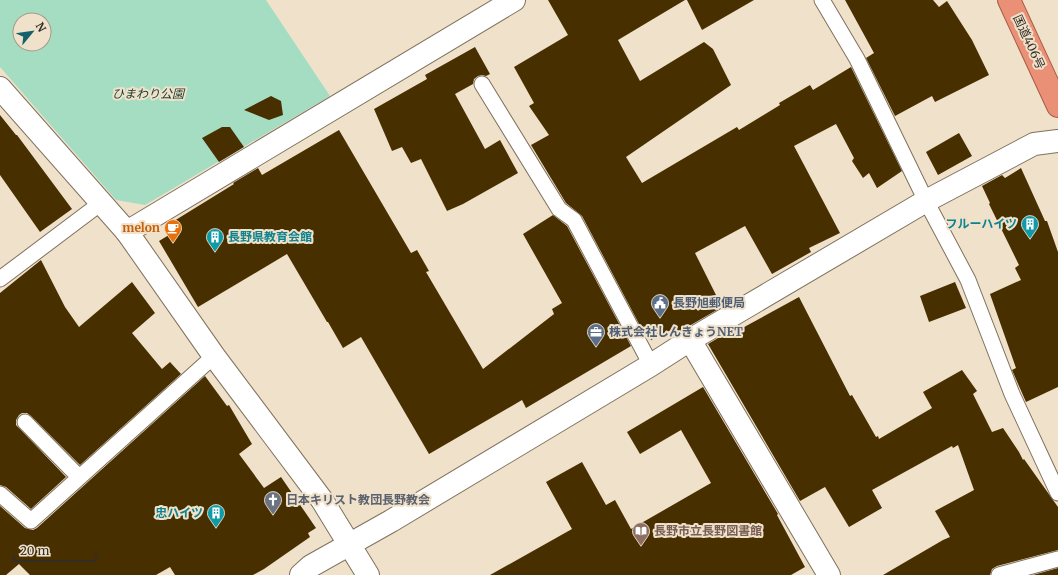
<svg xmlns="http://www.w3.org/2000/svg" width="1058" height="575" font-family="Merriweather,'Noto Sans JP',serif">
  <rect width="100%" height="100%" fill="#f0e1ca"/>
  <!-- green -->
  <path fill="#a5ddc3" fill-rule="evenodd" d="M 0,0 L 266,0 L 330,96 L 145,205 L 116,200 L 0,67 ZM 20,20 L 44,20 L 44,44 L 20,44 Z"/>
  <!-- building -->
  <path fill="#482f00" d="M 548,0 L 685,0 L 618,40 L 640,81 L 704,42 L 713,49 L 731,85 L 626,157 L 642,183 L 737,127 L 739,130 L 780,105 L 779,103 L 810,85 L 813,90 L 851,67 L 902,171 L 877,188 L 869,173 L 863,178 L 852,161 L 854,158 L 836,124 L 794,146 L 840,233 L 809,248 L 811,252 L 772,274 L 745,226 L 695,253 L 722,307 L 677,333 L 674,334 L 671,330 L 651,340 L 649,336 L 646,337 L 582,216 L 566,203 L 531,145 L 549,135 L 529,106 L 534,103 L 514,67 L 568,35 Z
    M 687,0 L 754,0 L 702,30 Z
    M 845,0 L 933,0 L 939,7 L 947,1 L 972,40 L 989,75 L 935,102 L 932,96 L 895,116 L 866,58 L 874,53 Z
    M 475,47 L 490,74 L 486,76 L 482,75 L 478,76 L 474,79 L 473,84 L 455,94 L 485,149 L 500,140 L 518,173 L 463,204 L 447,211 L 421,159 L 411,163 L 402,147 L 392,151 L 374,109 L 427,79 L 425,75 Z
    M 271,96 L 281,101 L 283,115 L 269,120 L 244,110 Z
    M 0,115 L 16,135 L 17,135 L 72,209 L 40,232 L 0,175 Z
    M 222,127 L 230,127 L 244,147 L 219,162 L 202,138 Z
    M 339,130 L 411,253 L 417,250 L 429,271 L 426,272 L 483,369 L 554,314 L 552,309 L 562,303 L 523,234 L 553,215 L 567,226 L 631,346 L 526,408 L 522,400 L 429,454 L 361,337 L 343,348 L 328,322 L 327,322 L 287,254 L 198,307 L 159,241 L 179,229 L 174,221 L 234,184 L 233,183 L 258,168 L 262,175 Z
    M 959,133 L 972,156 L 938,175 L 926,152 Z
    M 1021,168 L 1045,221 L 1047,221 L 1058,252 L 1058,387 L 1026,402 L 1012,370 L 1016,368 L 990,294 L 1021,280 L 1015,268 L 1019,265 L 989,204 L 990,203 L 982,186 L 1002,175 L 1005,178 Z
    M 41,260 L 65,307 L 79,327 L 132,282 L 155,313 L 132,333 L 162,369 L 170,362 L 181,374 L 80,465 L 31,416 L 27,413 L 22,413 L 19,415 L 16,420 L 16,425 L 19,428 L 66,477 L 31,509 L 6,487 L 0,485 L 0,293 Z
    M 955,282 L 966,308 L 929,322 L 920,296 Z
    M 799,297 L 850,396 L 852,395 L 876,437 L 878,436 L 879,439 L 932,408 L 923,392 L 962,370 L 977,391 L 973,394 L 992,432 L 1003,428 L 1019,452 L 1023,460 L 1024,459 L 1058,507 L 1058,550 L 997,566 L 992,569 L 990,575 L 883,575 L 943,540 L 950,537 L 935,511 L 974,490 L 958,445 L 953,448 L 952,446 L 872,490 L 882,508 L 849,527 L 825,487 L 800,501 L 708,344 L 733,329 L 735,332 Z
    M 205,376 L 227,406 L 229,405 L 252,444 L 239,454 L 264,488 L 281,477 L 316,528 L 308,533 L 310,537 L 264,569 L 253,575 L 175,575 L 170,567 L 156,575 L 30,575 L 19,564 L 6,575 L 0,575 L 0,506 L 25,528 L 33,530 L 37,528 Z
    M 703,387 L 778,514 L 777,515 L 805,567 L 791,575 L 490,575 L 572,529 L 546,482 L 582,462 L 606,505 L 615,500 L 631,529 L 711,483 L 681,430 L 640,454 L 627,432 Z
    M 1058,568 L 1058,575 L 1033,575 Z"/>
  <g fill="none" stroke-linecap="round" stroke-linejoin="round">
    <!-- service casing -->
    <g stroke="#7f715d" stroke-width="17">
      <path id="service" d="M 822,0 L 857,59 L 926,201 L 968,280 L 1012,394 L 1058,493
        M 482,84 L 559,209 L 574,220 L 651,365
        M 0,279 L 101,203
        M 25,422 L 79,477
        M 0,494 L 31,521 L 214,356
        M 999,575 L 1058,559"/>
    </g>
    <!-- minor casing -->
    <g stroke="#7f715d" stroke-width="24">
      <path id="minor" d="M 127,232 L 514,0
        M 690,340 L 829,575
        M 301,575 L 311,566 L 391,521 L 651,365 L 690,340 L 926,201 L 1034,144 L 1058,141"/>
    </g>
    <!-- tertiary casing -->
    <g stroke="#7f715d" stroke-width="24">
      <path id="tertiary" d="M 0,88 L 127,232 L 214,356 L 322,500 L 368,575"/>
    </g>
    <!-- trunk casing -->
    <g stroke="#a65c44" stroke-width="24">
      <path id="trunk" d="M 1009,0 L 1058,106"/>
    </g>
    <!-- service -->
    <use href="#service" stroke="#fff" stroke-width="15"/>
    <!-- minor -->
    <use href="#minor" stroke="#fff" stroke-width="22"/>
    <!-- tertiary -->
    <use href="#tertiary" stroke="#fff" stroke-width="22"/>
    <!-- trunk -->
    <use href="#trunk" stroke="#ea9077" stroke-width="22"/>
  </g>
  <!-- icons -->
  <defs>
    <g id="building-pin" transform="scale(0.9)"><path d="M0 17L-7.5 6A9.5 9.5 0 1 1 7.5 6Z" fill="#0f9aa8" stroke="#f0e1ca"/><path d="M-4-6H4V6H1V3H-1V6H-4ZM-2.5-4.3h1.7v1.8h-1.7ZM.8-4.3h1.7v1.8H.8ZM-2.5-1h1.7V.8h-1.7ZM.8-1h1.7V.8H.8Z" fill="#fff"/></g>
    <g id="cafe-pin" transform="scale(0.9)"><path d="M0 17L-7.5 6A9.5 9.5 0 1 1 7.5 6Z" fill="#e8710a" stroke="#f0e1ca"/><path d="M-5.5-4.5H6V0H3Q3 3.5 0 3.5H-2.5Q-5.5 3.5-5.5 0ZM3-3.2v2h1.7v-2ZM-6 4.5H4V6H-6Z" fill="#fff"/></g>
    <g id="civic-pin" transform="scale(0.9)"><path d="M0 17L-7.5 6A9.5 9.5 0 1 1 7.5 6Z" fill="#5c6f8a" stroke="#f0e1ca"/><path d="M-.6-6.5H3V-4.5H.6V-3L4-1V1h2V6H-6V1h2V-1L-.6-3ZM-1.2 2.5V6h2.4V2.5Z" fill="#fff"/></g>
    <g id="office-pin" transform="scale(0.9)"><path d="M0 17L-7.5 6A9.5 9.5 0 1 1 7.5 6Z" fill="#5c6f8a" stroke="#f0e1ca"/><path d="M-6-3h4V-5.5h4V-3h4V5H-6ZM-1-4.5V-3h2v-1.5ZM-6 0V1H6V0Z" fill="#fff"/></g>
    <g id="church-pin" transform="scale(0.9)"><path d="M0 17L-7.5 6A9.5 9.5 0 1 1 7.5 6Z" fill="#6b7280" stroke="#f0e1ca"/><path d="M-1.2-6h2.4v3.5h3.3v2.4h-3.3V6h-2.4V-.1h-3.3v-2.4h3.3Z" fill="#fff"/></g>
    <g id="library-pin" transform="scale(0.9)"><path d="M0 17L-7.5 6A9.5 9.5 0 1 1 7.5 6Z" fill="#8d6e63" stroke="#f0e1ca"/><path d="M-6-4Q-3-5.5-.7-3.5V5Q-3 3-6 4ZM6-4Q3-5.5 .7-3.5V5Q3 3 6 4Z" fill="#fff"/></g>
  </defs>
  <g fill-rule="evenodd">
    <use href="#building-pin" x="1030" y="224"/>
    <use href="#cafe-pin" x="173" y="228"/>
    <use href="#building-pin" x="215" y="237"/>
    <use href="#civic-pin" x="660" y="303"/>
    <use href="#office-pin" x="596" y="332"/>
    <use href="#church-pin" x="273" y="500"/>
    <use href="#building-pin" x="216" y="513"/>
    <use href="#library-pin" x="641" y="531"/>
  </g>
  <g text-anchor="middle" stroke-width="4" stroke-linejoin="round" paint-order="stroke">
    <!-- street labels -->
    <g font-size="12" fill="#332e25" stroke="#f0e1ca">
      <text transform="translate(1029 42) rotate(65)" y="4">国道406号</text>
    </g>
    <!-- park labels -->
    <g font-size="12" font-style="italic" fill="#17392b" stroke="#f0e1ca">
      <text x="148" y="98">ひまわり公園</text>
    </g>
    <!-- culture labels -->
    <g font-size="12" font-weight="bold" fill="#0d838f" stroke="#f0e1ca" text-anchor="end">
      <text x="1017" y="228">フルーハイツ</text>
      <text x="228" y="241" text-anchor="start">長野県教育会館</text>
      <text x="203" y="517">忠ハイツ</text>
    </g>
    <!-- food labels -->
    <g font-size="12" font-weight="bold" fill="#c56008" stroke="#f0e1ca" text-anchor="end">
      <text x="160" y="232">melon</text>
    </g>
    <!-- service labels -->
    <g font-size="12" font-weight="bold" fill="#4e5e75" stroke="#f0e1ca" text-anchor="start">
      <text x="673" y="307">長野旭郵便局</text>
      <text x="609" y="336">株式会社しんきょうNET</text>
    </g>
    <!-- worship labels -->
    <g font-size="12" font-weight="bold" fill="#5b616d" stroke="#f0e1ca" text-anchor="start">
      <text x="286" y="504">日本キリスト教団長野教会</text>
    </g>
    <!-- education labels -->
    <g font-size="12" font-weight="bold" fill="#785e54" stroke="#f0e1ca" text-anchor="start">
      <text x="654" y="535">長野市立長野図書館</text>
    </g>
  </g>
  <!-- north arrow -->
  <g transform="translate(32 32) rotate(61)"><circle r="19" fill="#f0e1ca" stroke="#a49988"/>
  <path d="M0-3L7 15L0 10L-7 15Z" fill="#14616c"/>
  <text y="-6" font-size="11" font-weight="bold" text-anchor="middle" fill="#332e25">N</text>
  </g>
  <!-- scale -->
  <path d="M14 555v6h82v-6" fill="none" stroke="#332e25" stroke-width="2"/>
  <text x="20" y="555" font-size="12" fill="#332e25" stroke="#f0e1ca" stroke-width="3" paint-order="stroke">20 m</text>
</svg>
